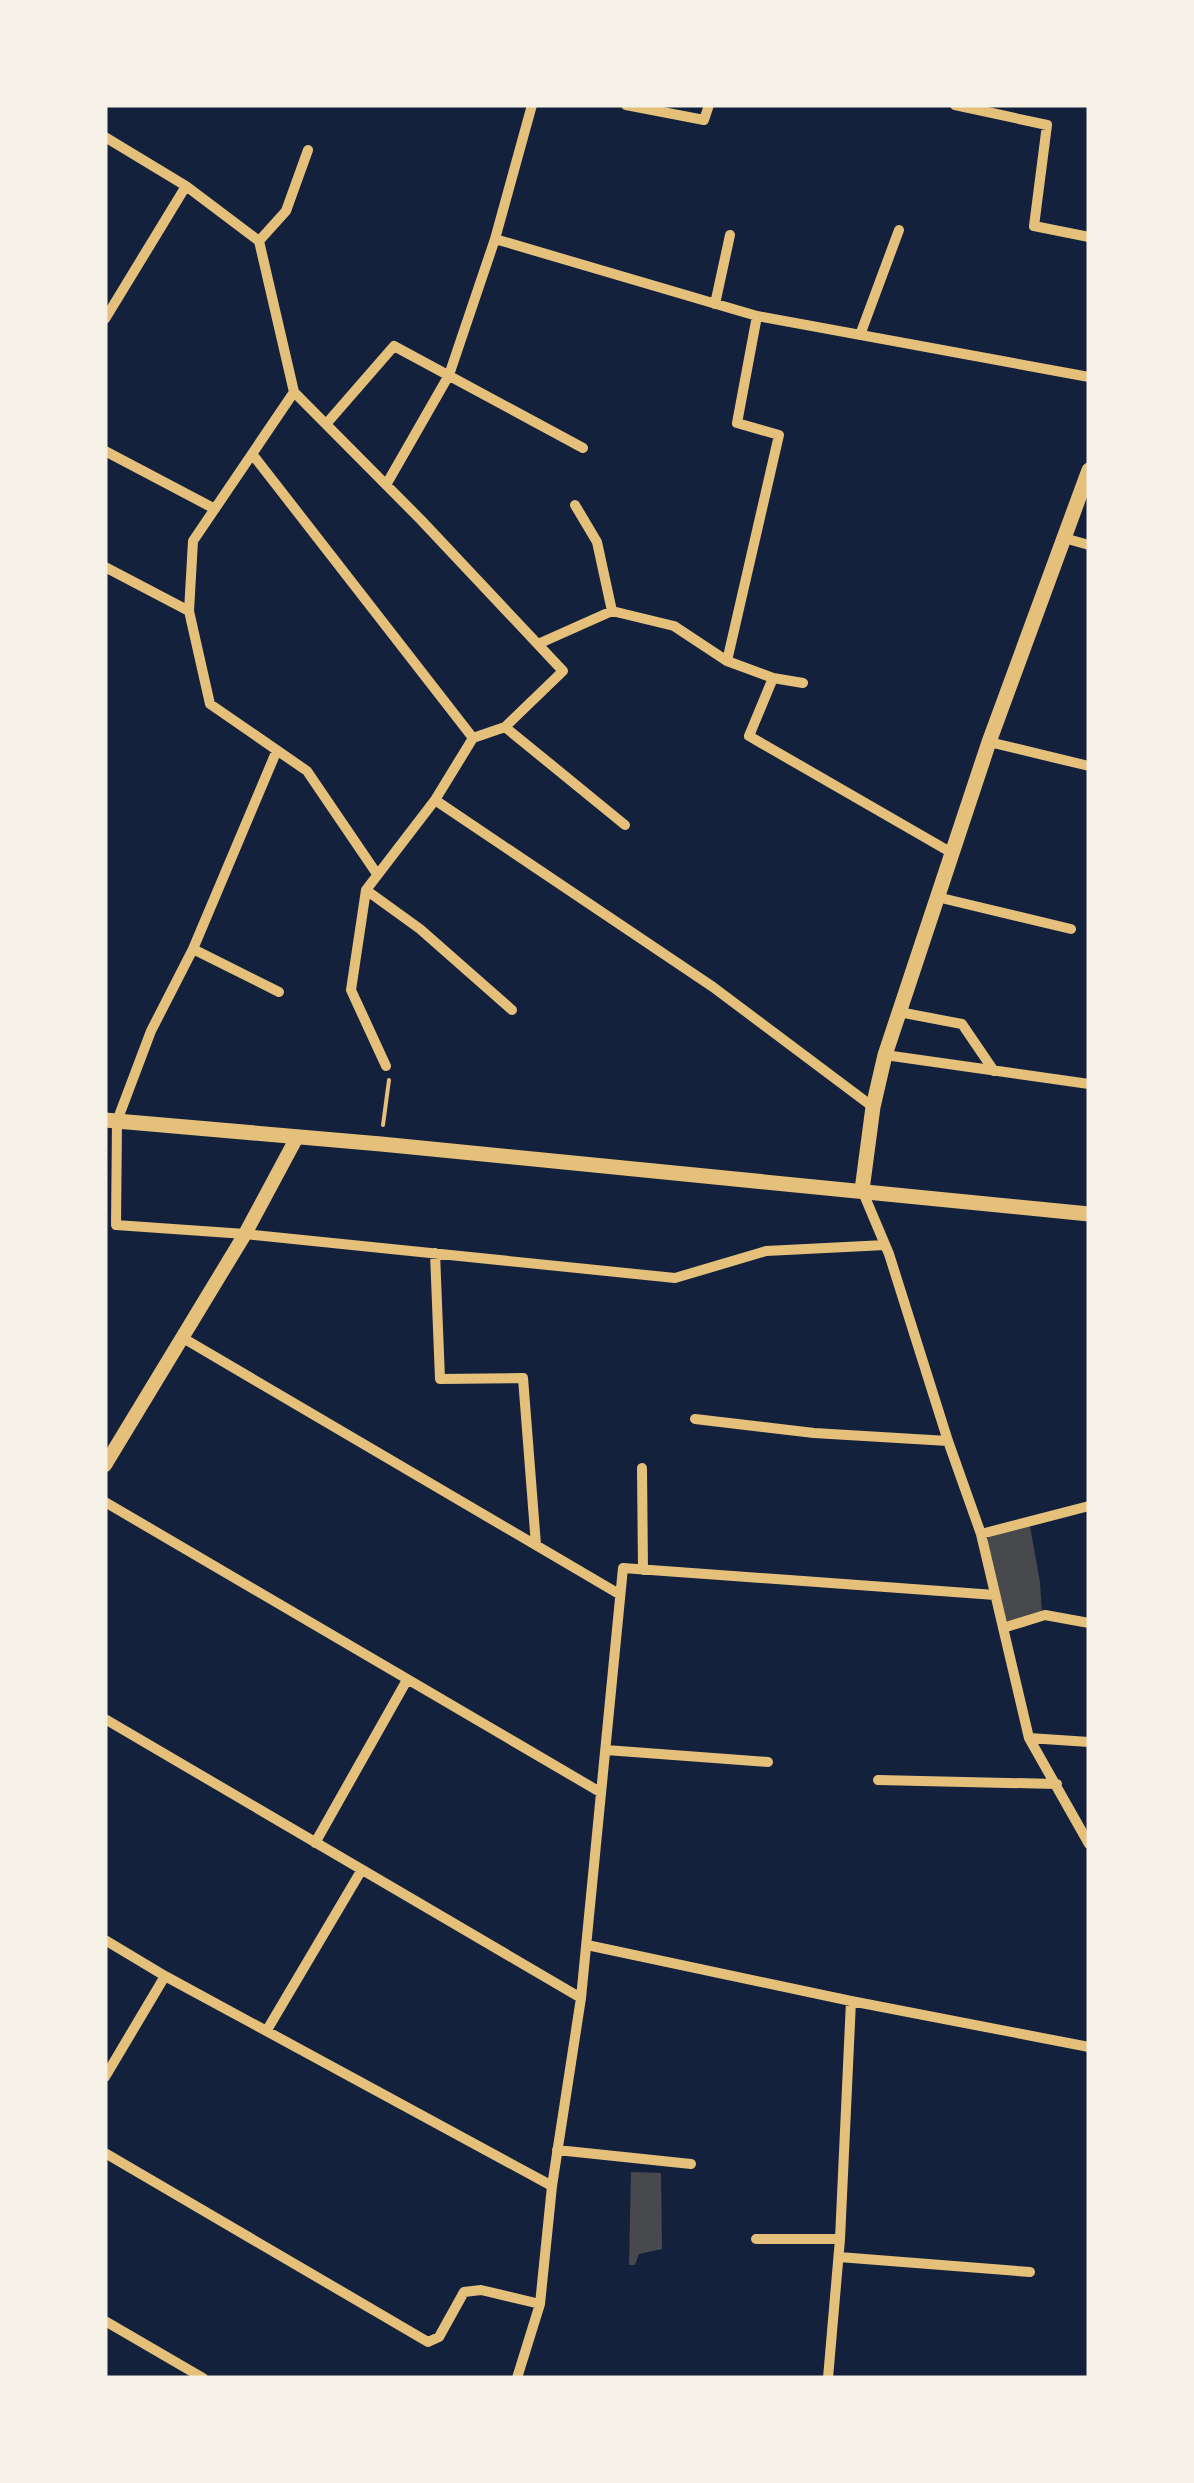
<svg xmlns="http://www.w3.org/2000/svg" width="1194" height="2483" font-family="'DM Sans',sans-serif">
  <rect width="100%" height="100%" fill="#14213d"/>
  <!-- building -->
  <path fill="#48494c" d="M 1029,1521 L 1040,1582 L 1042,1614 L 1012,1623 L 1004,1619 L 985,1544 L 991,1534 Z
    M 631,2172 L 661,2173 L 662,2249 L 639,2254 L 635,2265 L 629,2265 Z"/>
  <g fill="none" stroke-linecap="round" stroke-linejoin="round">
    <!-- path -->
    <path stroke="#e5c07b" stroke-width="4" d="M 383,1125 L 389,1080"/>
    <!-- minor -->
    <path stroke="#e5c07b" stroke-width="10" d="M 626,105 L 704,120 L 709,105
      M 955,105 L 1047,125 L 1034,226 L 1089,237
      M 105,137 L 186,186 L 259,241 L 294,392
      M 495,239 L 757,316 L 1089,377
      M 259,241 L 286,211 L 308,150
      M 715,304 L 730,235
      M 105,319 L 186,186
      M 860,335 L 899,230
      M 294,392 L 421,520 L 563,671 L 505,727 L 473,738 L 435,800 L 366,890 L 351,990 L 386,1066
      M 294,392 L 193,541 L 189,611 L 210,704 L 307,771 L 377,874
      M 327,423 L 394,346 L 583,448
      M 105,451 L 215,509
      M 253,455 L 473,738
      M 386,485 L 449,375 L 495,239 L 532,105
      M 575,505 L 597,542 L 612,611 L 674,626 L 727,661 L 773,678 L 803,683
      M 1064,538 L 1089,545
      M 105,567 L 189,611
      M 538,644 L 612,611
      M 727,661 L 779,435 L 737,423 L 757,316
      M 773,678 L 749,736 L 952,853
      M 505,727 L 625,825
      M 989,742 L 1089,766
      M 277,750 L 193,949 L 151,1031 L 117,1121 L 116,1225 L 245,1234 L 675,1278 L 766,1251 L 885,1245
      M 435,800 L 713,987 L 873,1107
      M 366,890 L 420,929 L 512,1010
      M 937,897 L 1071,929
      M 193,949 L 279,992
      M 899,1012 L 962,1024 L 994,1071
      M 885,1055 L 1089,1084
      M 862,1190 L 889,1254 L 948,1441 L 981,1534 L 1029,1738 L 1089,1844
      M 435,1253 L 440,1379 L 523,1378 L 536,1545
      M 183,1338 L 619,1594
      M 695,1419 L 814,1433 L 948,1441
      M 642,1468 L 643,1570
      M 105,1502 L 600,1792
      M 981,1534 L 1089,1506
      M 1003,1628 L 1045,1615 L 1089,1623
      M 105,1719 L 581,1998
      M 1029,1738 L 1089,1742
      M 606,1750 L 768,1762
      M 878,1780 L 1057,1784
      M 315,1843 L 407,1680
      M 105,1940 L 165,1976 L 552,2186
      M 587,1945 L 851,2001 L 1089,2047
      M 267,2030 L 361,1871
      M 105,2077 L 165,1976
      M 557,2150 L 691,2164
      M 105,2153 L 428,2342 L 439,2337 L 464,2292 L 481,2290 L 540,2304
      M 756,2239 L 840,2239
      M 839,2257 L 1030,2272
      M 105,2321 L 203,2378
      M 517,2378 L 540,2304 L 552,2186 L 581,1998 L 623,1568 L 995,1595
      M 828,2378 L 840,2239 L 851,2001"/>
    <!-- tertiary -->
    <path stroke="#e5c07b" stroke-width="14" d="M 105,1465 L 245,1234 L 297,1137"/>
    <!-- secondary -->
    <path stroke="#e5c07b" stroke-width="15" d="M 105,1120 L 381,1144 L 1089,1214
      M 862,1190 L 873,1107 L 885,1055 L 989,742 L 1089,470"/>
  </g>
  <!-- border -->
  <rect width="1194" height="2483" fill="none" stroke="#f6f1e7" stroke-width="215"/>
</svg>
